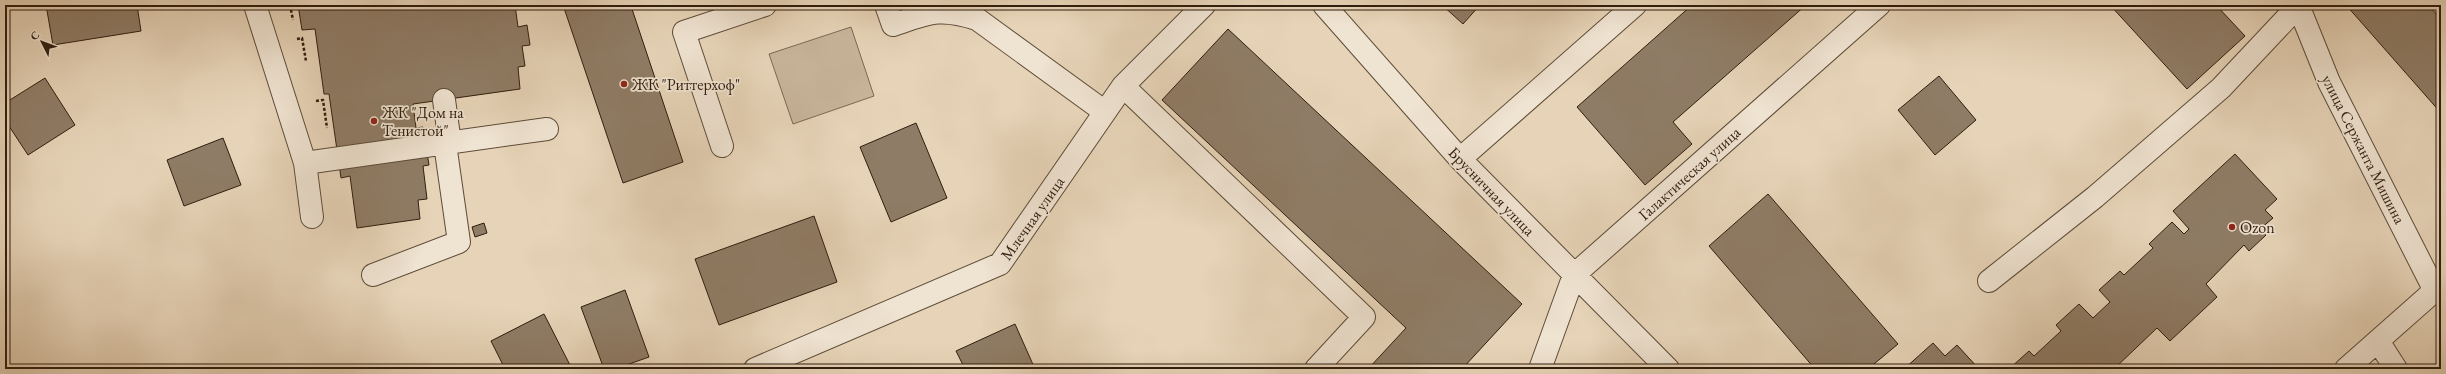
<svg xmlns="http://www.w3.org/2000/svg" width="2446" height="374" font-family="'EB Garamond',serif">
  <rect width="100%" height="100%" fill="#e7d4b8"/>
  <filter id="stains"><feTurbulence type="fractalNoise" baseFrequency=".005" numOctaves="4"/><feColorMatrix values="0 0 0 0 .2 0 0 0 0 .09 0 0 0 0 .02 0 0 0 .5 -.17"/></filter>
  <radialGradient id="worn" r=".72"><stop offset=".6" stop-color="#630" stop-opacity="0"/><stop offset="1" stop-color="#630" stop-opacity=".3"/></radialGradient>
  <!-- green -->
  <path fill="#c8b59b" stroke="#7c6954" d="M 851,27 L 874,96 L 793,124 L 769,54 Z"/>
  <!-- building -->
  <path fill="#8f7c66" stroke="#2f1d0e" d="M 46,5 L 137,5 L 141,31 L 53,45 Z
    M 298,5 L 515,5 L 518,27 L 527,25 L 530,45 L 522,46 L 525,66 L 518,67 L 520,89 L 413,104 L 416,128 L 423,127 L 429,165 L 423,166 L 427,199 L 418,200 L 420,219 L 357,228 L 350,176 L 341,178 L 329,94 L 324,94 L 315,29 L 302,30 Z
    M 563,5 L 635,5 L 631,6 L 683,162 L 623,183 Z
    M 1442,5 L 1480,5 L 1463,24 Z
    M 1692,5 L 1806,5 L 1673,122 L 1692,144 L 1645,185 L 1577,107 Z
    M 2110,5 L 2216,5 L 2245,36 L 2187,89 Z
    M 2346,5 L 2428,5 L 2441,19 L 2441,113 Z
    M 1228,29 L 1522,304 L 1462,369 L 1368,369 L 1406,328 L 1162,100 Z
    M 1939,76 L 1976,120 L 1935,155 L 1898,110 Z
    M 45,78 L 75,125 L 28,155 L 5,120 L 5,103 Z
    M 916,123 L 947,198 L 891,222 L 860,147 Z
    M 223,138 L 241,185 L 184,206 L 167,160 Z
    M 2235,154 L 2277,199 L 2265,210 L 2273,218 L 2260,229 L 2266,235 L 2249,251 L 2244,245 L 2206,284 L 2217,297 L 2170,341 L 2157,328 L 2116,367 L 2117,369 L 2009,369 L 2029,351 L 2034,356 L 2061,331 L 2056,325 L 2079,304 L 2093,318 L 2110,302 L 2099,290 L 2120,271 L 2124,275 L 2153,248 L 2149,244 L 2172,222 L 2184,234 L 2189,229 L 2173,211 Z
    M 1768,194 L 1898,344 L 1868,369 L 1815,369 L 1709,246 Z
    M 814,216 L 837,282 L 719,325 L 695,259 Z
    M 484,223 L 487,233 L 475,237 L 472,227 Z
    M 625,290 L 649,357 L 615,369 L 604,369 L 581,307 Z
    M 544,314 L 572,369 L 505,369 L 491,341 Z
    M 1015,324 L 1035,369 L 965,369 L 956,351 Z
    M 1933,343 L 1945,356 L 1957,345 L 1979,369 L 1904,369 Z"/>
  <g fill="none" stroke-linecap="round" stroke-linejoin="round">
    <!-- minor casing -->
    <g stroke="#5d4b38" stroke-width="24">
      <path id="minor" d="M 255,5 L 305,163 L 312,217
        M 886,5 L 893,25 C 929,13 939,7 977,19 L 1105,112
        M 1324,5 L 1460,159 L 1668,369
        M 2298,5 L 2329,82 L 2435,291
        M 1123,86 L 1364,317 L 1316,369
        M 444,100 L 450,143
        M 722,146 L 684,32 L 765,5
        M 1460,159 L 1635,5
        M 305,163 L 547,129
        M 373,275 L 459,242 L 445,144
        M 1989,281 L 2095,197 L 2221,88 L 2299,5
        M 2378,341 L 2396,369
        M 755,369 L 1000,264 L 1123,86 L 1204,5
        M 1540,369 L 1574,275 L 1879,5
        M 2346,369 L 2441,285"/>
    </g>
    <!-- path -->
    <path stroke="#2f1d0e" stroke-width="2.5" stroke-dasharray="3 2" stroke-linecap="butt" d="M 290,5 L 293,20
      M 297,39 L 302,38 L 306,61
      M 316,101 L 323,100 L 327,128"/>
    <!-- minor -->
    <use href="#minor" stroke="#efe3d1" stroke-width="22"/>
  </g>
  <!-- markers -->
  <g fill="#8f2418" stroke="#efe3d1" stroke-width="1.5">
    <circle cx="624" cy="84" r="4"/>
    <circle cx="374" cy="121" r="4"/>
    <circle cx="2232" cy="227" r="4"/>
  </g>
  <g text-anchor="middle" stroke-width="3.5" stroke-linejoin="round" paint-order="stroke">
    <!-- poi labels -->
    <g font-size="16" fill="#2f1d0e" stroke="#efe3d1" text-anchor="start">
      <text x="632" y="90">ЖК "Риттерхоф"</text>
      <text x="382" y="118">ЖК "Дом на<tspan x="382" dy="18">Тенистой"</tspan></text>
      <text x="2240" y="233">Ozon</text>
    </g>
    <!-- street labels -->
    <g font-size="16" fill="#2f1d0e" stroke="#efe3d1">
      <text transform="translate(2364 149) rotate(63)" y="6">улица Сержанта Мишина</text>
      <text transform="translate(1689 173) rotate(-42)" y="6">Галактическая улица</text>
      <text transform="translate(1492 191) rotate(46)" y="6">Брусничная улица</text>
      <text transform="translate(1032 218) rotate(-55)" y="6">Млечная улица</text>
    </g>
  </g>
  <!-- margin -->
  <rect width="2446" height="374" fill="none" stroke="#e7d4b8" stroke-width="20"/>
  <rect x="6" y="6" width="2434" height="362" fill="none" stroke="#2f1d0e" stroke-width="2"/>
  <rect x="10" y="10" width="2426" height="354" fill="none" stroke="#2f1d0e"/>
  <!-- north arrow -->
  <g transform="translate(42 42) rotate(312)" stroke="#efe3d1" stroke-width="3" paint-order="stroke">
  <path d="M0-3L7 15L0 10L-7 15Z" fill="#2f1d0e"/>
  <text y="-6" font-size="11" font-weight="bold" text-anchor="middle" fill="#2f1d0e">С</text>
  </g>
  <rect width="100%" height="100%" filter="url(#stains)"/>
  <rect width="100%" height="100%" fill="url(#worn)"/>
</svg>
